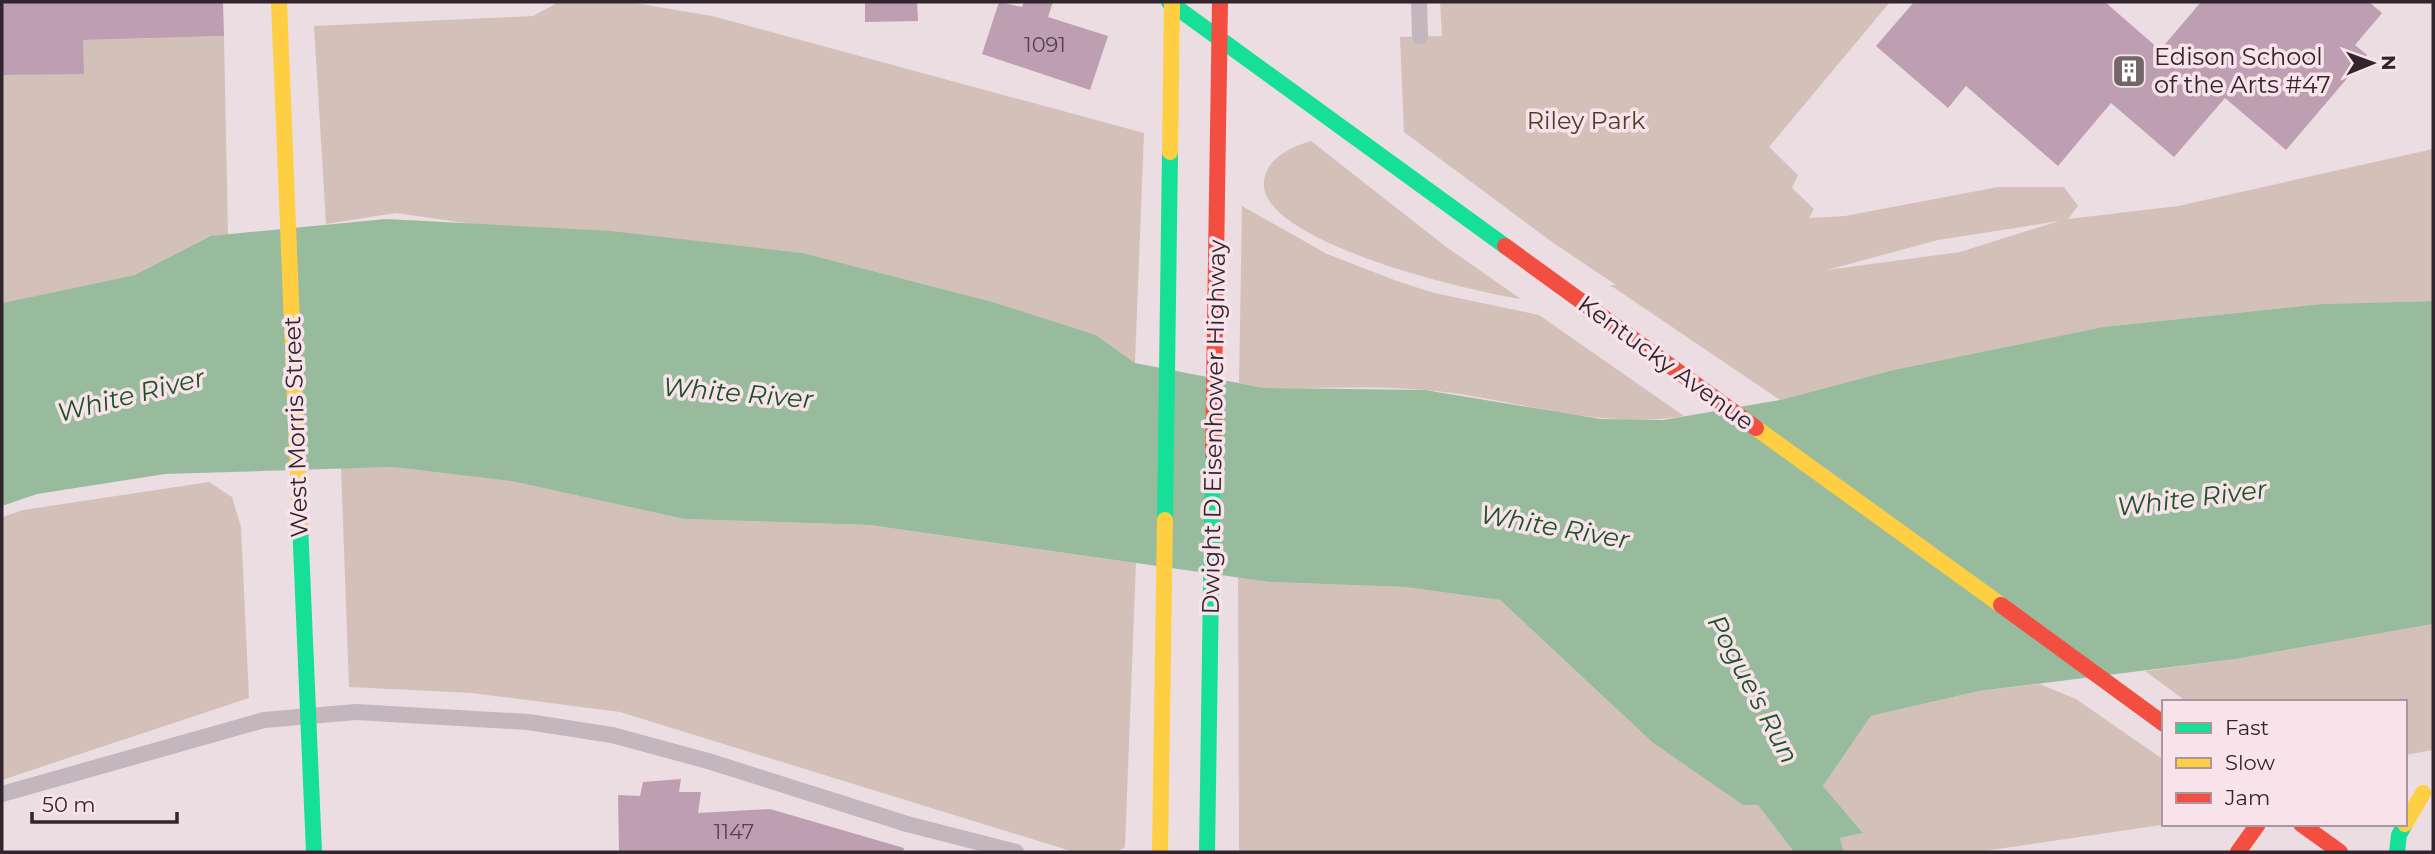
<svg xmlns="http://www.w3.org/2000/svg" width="2435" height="854" font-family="Montserrat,sans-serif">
  <rect width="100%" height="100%" fill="#ebdde2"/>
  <!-- green -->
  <path fill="#d3c1b9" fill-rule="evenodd" d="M 559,2 L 629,2 L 712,16 L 1144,133 L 1135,363 L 1096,335 L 993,302 L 803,253 L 614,232 L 486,226 L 396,213 L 326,224 L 314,26 L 533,16 Z
    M 1440,2 L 1890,2 L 1769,147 L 1798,175 L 1792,188 L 1814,209 L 1809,218 L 1845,216 L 1998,187 L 2064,187 L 2078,206 L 2068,219 L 2178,206 L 2433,149 L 2433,301 L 2321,304 L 2103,327 L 1893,370 L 1780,400 L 1610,285 L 1616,285 L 1552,242 L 1404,132 L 1400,37 L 1442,36 ZM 2059,221 L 1960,252 L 1827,270 L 1938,240 Z
    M 224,36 L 228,235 L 209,236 L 136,275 L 2,303 L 2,75 L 83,73 L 83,40 Z
    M 1311,141 L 1445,246 L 1521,299 C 1474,292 1255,242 1264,180 C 1268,157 1291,147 1311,141 Z
    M 1242,206 L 1327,254 L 1397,281 L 1434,293 L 1539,315 L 1684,416 C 1596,431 1511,397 1425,390 C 1372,385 1317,389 1264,388 L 1239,383 Z
    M 392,467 L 511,481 L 684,519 L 869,525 L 1136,563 L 1125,847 L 1117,852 L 1074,852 L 620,712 L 472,693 L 349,687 L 341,468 Z
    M 209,482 L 232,497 L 241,527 L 249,698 L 2,780 L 2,517 L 23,510 Z
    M 1238,577 L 1270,582 L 1405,587 L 1500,600 L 1652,742 L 1758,805 L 1794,852 L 1239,852 Z
    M 2433,624 L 2433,750 L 2405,755 L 2405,702 L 2187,702 L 2145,671 L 2236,659 Z
    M 2040,684 L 2076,699 L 2164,760 L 2164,824 L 2168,824 L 1977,852 L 1844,852 L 1840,838 L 1863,833 L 1823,786 L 1871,716 L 1979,691 Z"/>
  <!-- water -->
  <path fill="#99bb9d" d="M 386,219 L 611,231 L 803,253 L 993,302 L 1096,335 L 1135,363 L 1264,388 L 1425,390 L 1601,419 L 1663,420 L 1780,400 L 1893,370 L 2103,327 L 2321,304 L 2433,301 L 2433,624 L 2236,659 L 1979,691 L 1871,716 L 1823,786 L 1863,833 L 1840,838 L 1844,852 L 1794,852 L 1758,805 L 1743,805 L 1652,742 L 1500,600 L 1405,587 L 1270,582 L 869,525 L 684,519 L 511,481 L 392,467 L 165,474 L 37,494 L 2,506 L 2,303 L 135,275 L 210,236 Z"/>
  <!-- building -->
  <path fill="#be9eb1" d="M 2,2 L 223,2 L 224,36 L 83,40 L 84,74 L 2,75 Z
    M 865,2 L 917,2 L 918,21 L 865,22 Z
    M 999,2 L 1022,7 L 1024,2 L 1053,2 L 1048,17 L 1108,36 L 1090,90 L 982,54 Z
    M 1914,2 L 2105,2 L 2160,50 L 2201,2 L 2369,2 L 2382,13 L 2355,45 L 2367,55 L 2286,150 L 2225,98 L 2174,157 L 2111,103 L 2058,166 L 1966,86 L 1948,108 L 1876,46 Z
    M 681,779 L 679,792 L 701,792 L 698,813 L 770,809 L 904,848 L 903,852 L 619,852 L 618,795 L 640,796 L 643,782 Z"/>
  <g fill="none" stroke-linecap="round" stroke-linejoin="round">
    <!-- street -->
    <path stroke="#c3b6bc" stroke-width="16" d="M 1419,2 L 1420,36
      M 2,794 L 264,720 L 356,712 L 528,722 L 612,735 L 708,761 L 907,824 L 1016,852"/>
    <!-- fast -->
    <path stroke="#16e098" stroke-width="16" d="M 1169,2 L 1505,246
      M 300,523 L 314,852
      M 2397,852 L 2399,835 L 2405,824"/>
    <!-- slow -->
    <path stroke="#ffcf43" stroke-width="16" d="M 279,2 L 300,523
      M 1756,428 L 2001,605
      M 2405,824 L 2423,793"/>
    <!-- jam -->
    <path stroke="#f24e42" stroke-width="16" d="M 1505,246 L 1756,428
      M 2001,605 L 2164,724
      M 2301,824 L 2340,852
      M 2238,852 L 2258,824"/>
    <!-- fast-bridge -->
    <path stroke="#16e098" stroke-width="16" d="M 1165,520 L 1170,152
      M 1207,852 L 1213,453"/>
    <!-- slow-bridge -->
    <path stroke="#ffcf43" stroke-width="16" d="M 1170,152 L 1172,2
      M 1160,852 L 1165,520"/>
    <!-- jam-bridge -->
    <path stroke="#f24e42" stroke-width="16" d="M 1213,453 L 1220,2"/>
  </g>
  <!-- icons -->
  <defs>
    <g id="building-square" transform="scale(1.75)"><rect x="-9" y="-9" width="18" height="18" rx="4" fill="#73656c" stroke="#f9e3ea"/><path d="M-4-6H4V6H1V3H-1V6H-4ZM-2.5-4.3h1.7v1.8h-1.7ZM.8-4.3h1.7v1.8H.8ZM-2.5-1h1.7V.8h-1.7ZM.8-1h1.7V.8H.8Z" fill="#fff"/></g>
  </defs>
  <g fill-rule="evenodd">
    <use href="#building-square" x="2129" y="71"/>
  </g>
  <g text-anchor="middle" stroke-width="7" stroke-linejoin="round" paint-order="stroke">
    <!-- number labels -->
    <g font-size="21" fill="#56434e">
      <text x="1045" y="52">1091</text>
      <text x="734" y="839">1147</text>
    </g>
    <!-- poi labels -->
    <g font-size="24" fill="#33252d" stroke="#f9e3ea" text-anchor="start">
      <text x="2154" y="65">Edison School<tspan x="2154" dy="28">of the Arts #47</tspan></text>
    </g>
    <!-- park labels -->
    <g font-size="24" fill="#513d29" stroke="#f9e3ea">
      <text x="1586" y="129">Riley Park</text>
    </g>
    <!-- street labels -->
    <g font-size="24" fill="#33252d" stroke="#f9e3ea">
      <text transform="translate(1666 363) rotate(36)" y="8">Kentucky Avenue</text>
      <text transform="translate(296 427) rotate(-92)" y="8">West Morris Street</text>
      <text transform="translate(1214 427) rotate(-89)" y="8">Dwight D Eisenhower Highway</text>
    </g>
    <!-- water labels -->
    <g font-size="26" font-style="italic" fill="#1b5426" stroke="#f9e3ea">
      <text transform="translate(738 393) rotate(5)" y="9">White River</text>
      <text transform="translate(131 395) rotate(-14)" y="9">White River</text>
      <text transform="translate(2192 498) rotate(-7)" y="9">White River</text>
      <text transform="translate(1555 527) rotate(10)" y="9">White River</text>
      <text transform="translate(1753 689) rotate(62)" y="9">Pogue's Run</text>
    </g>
  </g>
  <!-- border -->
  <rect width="2435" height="854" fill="none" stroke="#33252d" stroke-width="7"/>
  <!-- legend -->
  <rect x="2162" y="700" width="245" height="126" fill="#f9e3ea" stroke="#aa979e" stroke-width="2"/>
  <rect x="2176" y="723" width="35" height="10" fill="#16e098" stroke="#aa979e" stroke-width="2"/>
  <text x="2225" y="735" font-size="21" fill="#33252d">Fast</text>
  <rect x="2176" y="758" width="35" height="10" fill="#ffcf43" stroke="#aa979e" stroke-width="2"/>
  <text x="2225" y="770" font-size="21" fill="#33252d">Slow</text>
  <rect x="2176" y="793" width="35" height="10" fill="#f24e42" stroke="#aa979e" stroke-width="2"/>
  <text x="2225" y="805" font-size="21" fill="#33252d">Jam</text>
  <!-- north arrow -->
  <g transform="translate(2372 63) rotate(89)" stroke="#f9e3ea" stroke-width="5" paint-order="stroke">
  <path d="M0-5L12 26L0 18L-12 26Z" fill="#33252d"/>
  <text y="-10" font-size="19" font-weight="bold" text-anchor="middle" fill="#33252d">N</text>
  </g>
  <!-- scale -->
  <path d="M32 812v10h145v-10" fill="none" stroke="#33252d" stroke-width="3.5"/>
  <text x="42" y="812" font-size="21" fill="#33252d" stroke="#f9e3ea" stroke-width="5" paint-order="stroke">50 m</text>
</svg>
